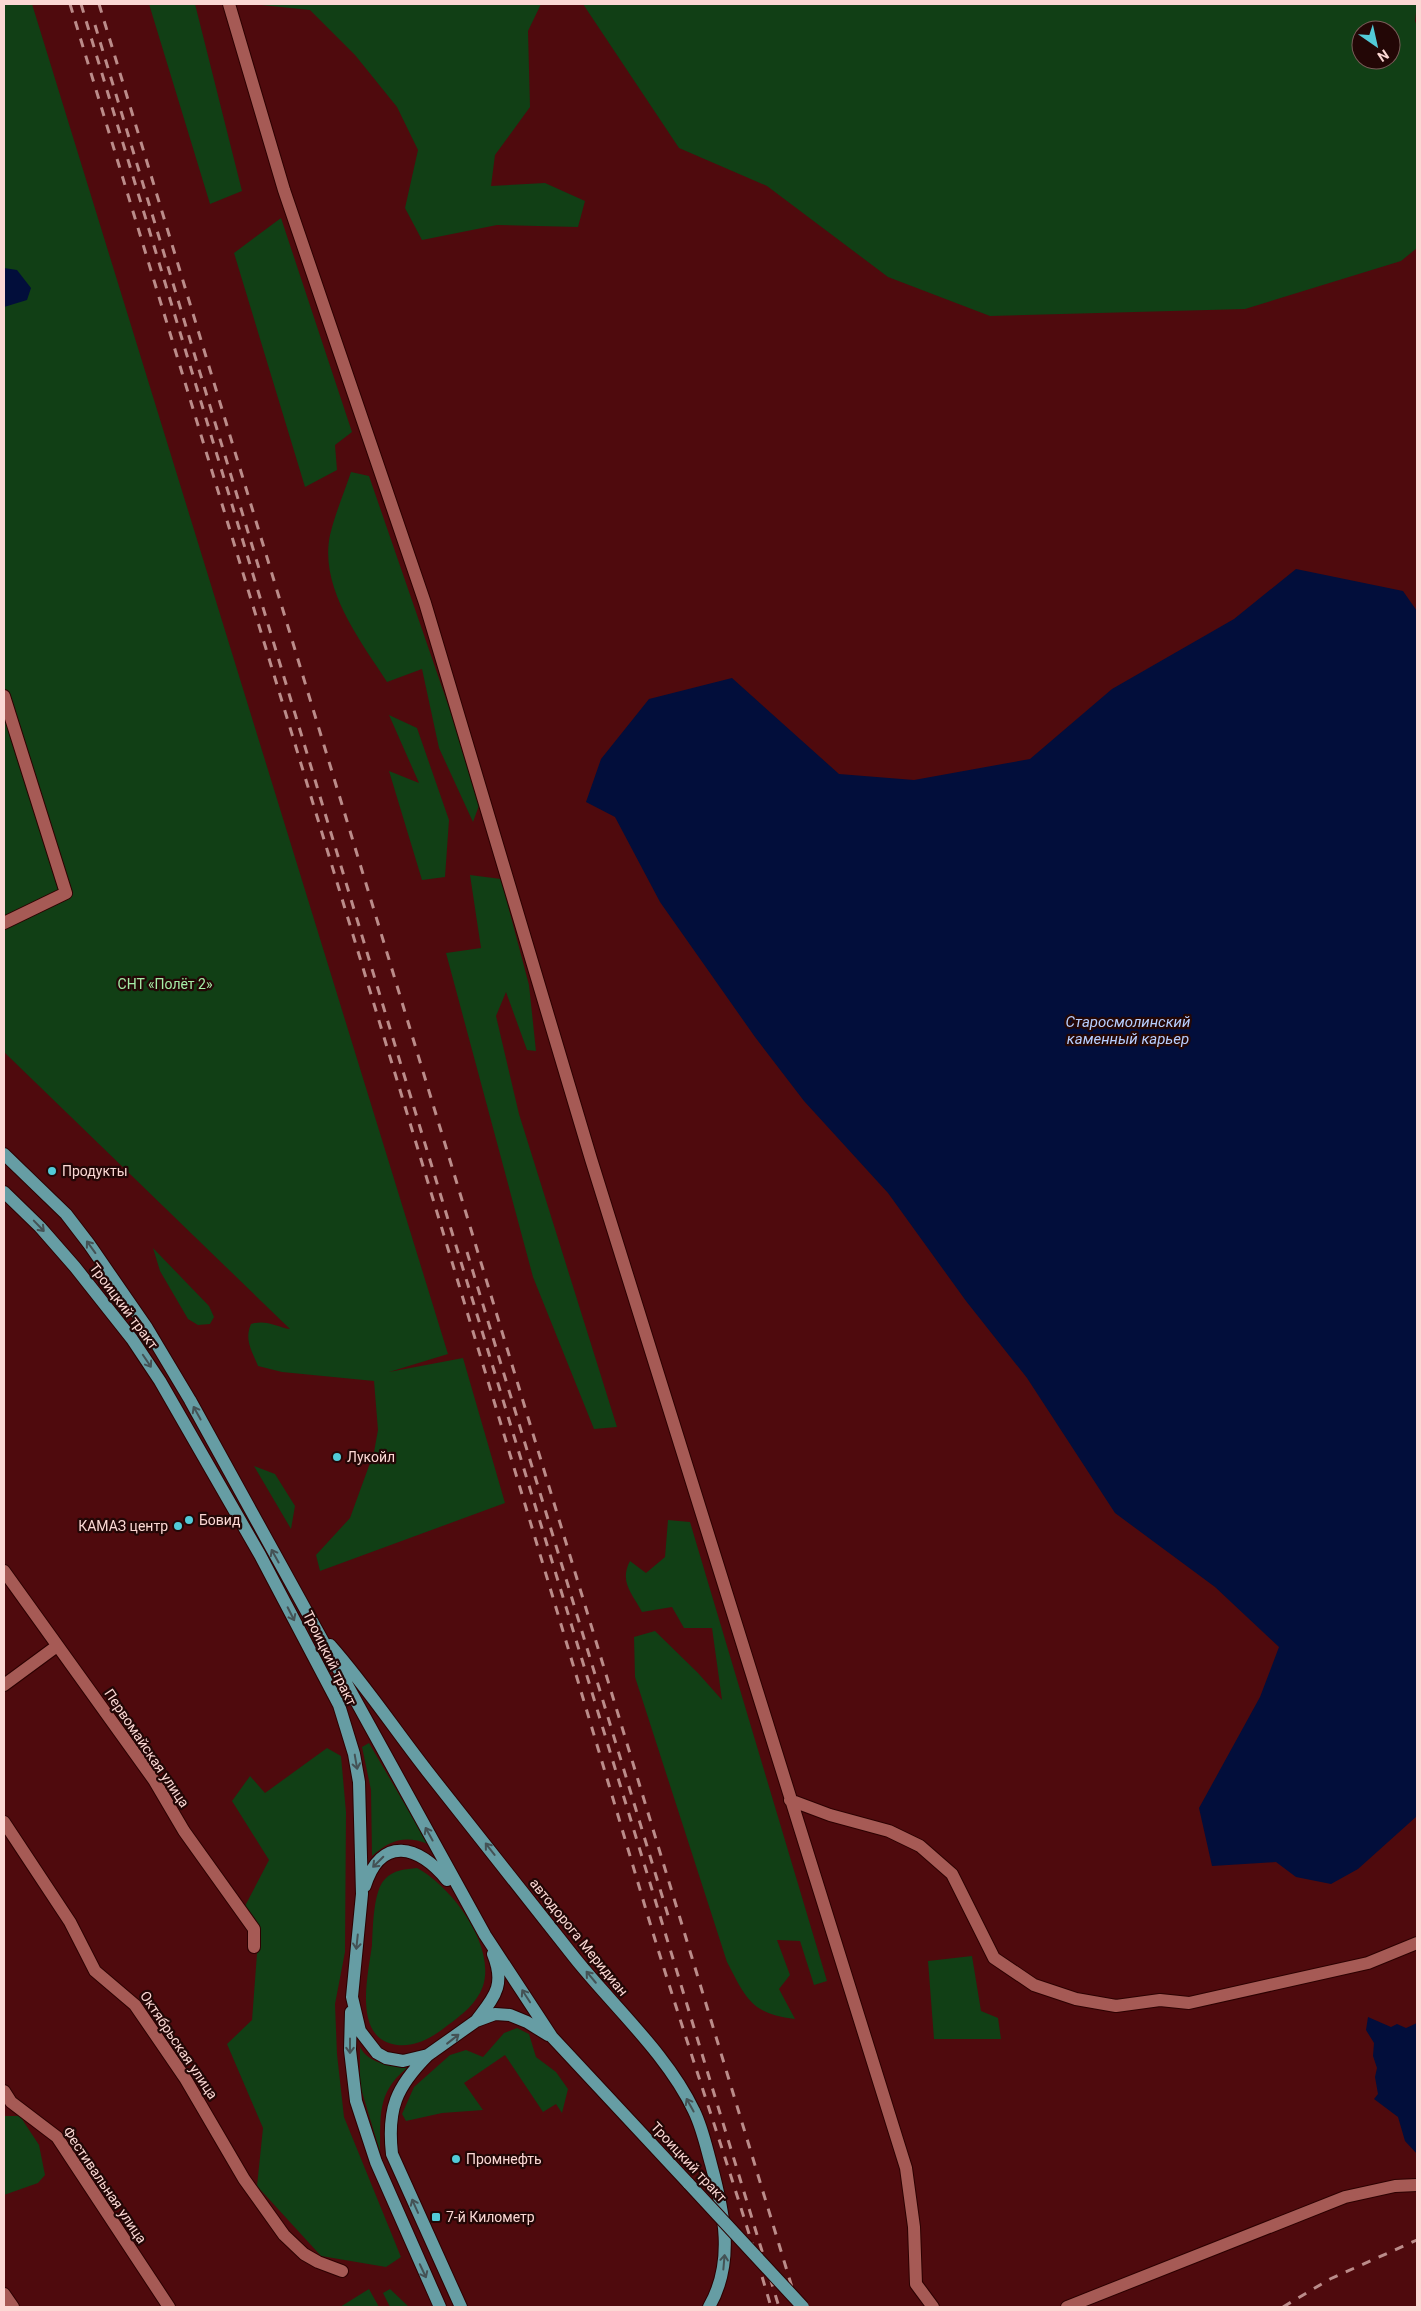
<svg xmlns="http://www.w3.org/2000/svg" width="1421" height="2311" font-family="Roboto,sans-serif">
  <rect width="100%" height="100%" fill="#4f0a0d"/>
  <!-- green -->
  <path fill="#113f15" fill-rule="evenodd" d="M 4,4 L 32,4 L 448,1354 L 389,1372 L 463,1358 L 505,1503 L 320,1571 L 316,1555 L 350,1518 L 374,1452 L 378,1430 L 374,1381 L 282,1372 L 258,1366 C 252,1351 244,1340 251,1324 C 266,1319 277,1327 290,1329 L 4,1052 Z
    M 149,4 L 195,4 L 242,191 L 210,204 Z
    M 252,4 L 541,4 L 528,31 L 530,107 L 495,155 L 491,186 L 545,183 L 585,201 L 578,227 L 497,225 L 422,240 L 405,208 L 418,150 L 397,107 L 355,55 L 310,10 Z
    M 583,4 L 1417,4 L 1415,21 L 1417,26 L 1417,248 L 1401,261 L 1245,309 L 990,316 L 888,277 L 767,186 L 679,148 ZM 1361,30 L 1391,30 L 1391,60 L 1361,60 Z
    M 281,218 L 352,432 L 335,445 L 337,470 L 305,487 L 234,253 Z
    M 351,472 L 369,476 L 481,800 L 473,822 L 439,748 L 422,669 L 387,682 C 360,640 319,588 330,535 C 335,514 344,493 351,472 Z
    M 389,715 L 417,728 L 449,820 L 445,877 L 422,880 L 389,771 L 419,783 Z
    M 470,875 L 501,879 L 529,985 L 536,1051 L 527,1050 L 506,992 L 496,1016 L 519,1114 L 617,1427 L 594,1429 L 533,1277 L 446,953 L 481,948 Z
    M 153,1248 L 209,1306 L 214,1317 L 210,1324 L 198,1325 L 188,1319 L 160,1271 Z
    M 254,1466 L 275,1474 L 295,1506 L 291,1529 Z
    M 668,1520 L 690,1522 L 827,1981 L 814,1985 L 800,1941 L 777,1940 L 790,1975 L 779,1989 L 795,2019 C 751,2014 746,1998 727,1962 L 635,1677 L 634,1637 L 655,1631 L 698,1673 L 722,1700 L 712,1628 L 684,1628 L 672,1607 L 642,1612 C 632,1593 619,1582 630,1561 L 646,1573 L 665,1557 Z
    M 369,1743 L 428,1844 C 405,1835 390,1840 372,1856 L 371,1790 L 362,1747 Z
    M 327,1748 L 341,1756 L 346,1812 L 345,1952 L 335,2004 L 337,2054 L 344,2117 L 401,2257 L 386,2267 L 321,2256 L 257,2186 L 263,2128 L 227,2044 L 252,2020 L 259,1927 L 245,1906 L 269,1860 L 232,1801 L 250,1776 L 265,1793 Z
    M 417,1868 C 451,1886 496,1945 483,1986 C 477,2003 462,2015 448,2025 C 433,2037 417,2047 397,2045 C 352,2039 368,1976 372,1945 C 373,1928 373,1891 385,1879 C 393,1870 406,1869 417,1868 Z
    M 972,1956 L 981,2011 L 998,2018 L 1001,2039 L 934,2039 L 928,1961 Z
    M 517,2028 L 529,2034 L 536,2057 L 556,2072 L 568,2089 L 562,2113 L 556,2104 L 543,2112 L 505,2055 L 464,2083 L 483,2110 L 442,2113 L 406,2121 L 402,2114 L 414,2087 L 450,2055 L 466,2050 L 483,2057 L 504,2033 Z
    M 360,2047 C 369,2064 389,2065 407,2068 C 376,2093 381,2117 380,2152 L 360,2085 Z
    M 5,2116 L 20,2116 L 39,2145 L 45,2175 L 38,2183 L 4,2195 Z
    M 369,2289 L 379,2307 L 340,2307 Z
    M 390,2289 L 408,2306 L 409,2307 L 390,2307 L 383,2293 Z"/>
  <!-- water -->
  <path fill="#020e3b" d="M 4,268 L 17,270 L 31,288 L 27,300 L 4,307 Z
    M 1296,569 L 1403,591 L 1417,611 L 1417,1816 L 1358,1869 L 1331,1884 L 1296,1877 L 1276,1862 L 1212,1866 L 1199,1808 L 1260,1697 L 1279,1647 L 1215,1587 L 1115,1513 L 1027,1378 L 966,1301 L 888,1193 L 804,1101 L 755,1037 L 660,902 L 615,817 L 586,802 L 601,759 L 649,699 L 732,678 L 839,774 L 914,780 L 1030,759 L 1112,689 L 1234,619 Z
    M 1368,2017 L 1391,2027 L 1397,2024 L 1406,2028 L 1417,2023 L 1417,2154 L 1405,2141 L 1398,2117 L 1374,2099 L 1378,2094 L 1375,2077 L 1377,2068 L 1373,2056 L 1374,2043 L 1366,2030 Z"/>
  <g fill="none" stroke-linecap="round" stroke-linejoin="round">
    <!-- minor casing -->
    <g stroke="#2c0001" stroke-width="14">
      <path id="minor" d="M 229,4 L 284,190 L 425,603 L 591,1159 L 906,2168 L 914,2227 L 916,2284 L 933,2307
        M 4,696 L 66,893 L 4,923
        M 4,1571 L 154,1780 L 184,1831 L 254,1929 L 254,1947
        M 4,1685 L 57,1646
        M 790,1800 L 830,1815 L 889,1831 L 920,1846 L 952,1874 L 994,1958 L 1034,1985 L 1076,1999 L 1116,2006 L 1160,2000 L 1189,2003 L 1368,1963 L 1417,1943
        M 4,1822 L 70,1922 L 95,1971 L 135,2005 L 185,2078 L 244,2179 L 284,2235 L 304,2254 L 318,2262 L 342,2271
        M 4,2091 L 11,2102 L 57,2137 L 169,2307
        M 4,2294 L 13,2307
        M 1067,2307 L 1345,2197 L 1395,2186 L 1417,2185"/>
    </g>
    <!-- major casing -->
    <g stroke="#2c0001" stroke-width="14">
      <path id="major" d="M 4,1154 L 66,1214 L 89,1244 L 147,1328 L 190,1400 L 485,1935 L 552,2037 L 689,2184
        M 4,1192 L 40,1227 L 75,1267 L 132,1339 L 160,1381 L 260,1555 L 339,1705 L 354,1754 L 359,1782 L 362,1894 L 352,1997 L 360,2031 L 377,2053 L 386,2058 L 403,2061 L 428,2055 L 476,2021 L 495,2014 L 510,2015 L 527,2022 L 548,2035
        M 330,1645 C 368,1688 399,1736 435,1781 C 481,1840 528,1898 574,1957 C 612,2005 668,2055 694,2111 C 702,2127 706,2146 711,2164 C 724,2212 735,2262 709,2307
        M 365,1886 C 381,1835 419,1845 447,1880
        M 351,2012 L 350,2050 L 356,2101 L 376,2162 L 440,2307
        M 476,2021 C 494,1997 506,1986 493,1954
        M 428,2055 C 396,2087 387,2109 392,2154 L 461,2307"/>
    </g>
    <!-- minor -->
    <use href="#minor" stroke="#a65a55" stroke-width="12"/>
    <!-- major -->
    <use href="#major" stroke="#669da4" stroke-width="12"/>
    <!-- rail -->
    <path stroke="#bb8c8a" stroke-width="3" stroke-dasharray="9 9" stroke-linecap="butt" d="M 70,4 C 262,637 456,1269 644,1903 C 684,2038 732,2172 771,2307
      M 81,4 L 391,1032 L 779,2307
      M 99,4 L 798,2307
      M 95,25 L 261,575
      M 467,1252 L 670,1922
      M 1283,2307 L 1330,2279 L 1417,2240"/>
    <!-- major-bridge casing -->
    <g stroke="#2c0001" stroke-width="14" stroke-linecap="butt">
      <path id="major-bridge" d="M 689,2184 L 803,2307"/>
    </g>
    <!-- major-bridge -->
    <use href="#major-bridge" stroke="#669da4" stroke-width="12"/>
  </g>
  <!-- one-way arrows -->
  <defs><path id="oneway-shaft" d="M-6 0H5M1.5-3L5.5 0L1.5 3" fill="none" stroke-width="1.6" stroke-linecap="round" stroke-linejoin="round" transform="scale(1.25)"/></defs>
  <g stroke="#445255">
    <use href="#oneway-shaft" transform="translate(39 1226) rotate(46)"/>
    <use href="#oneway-shaft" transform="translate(91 1247) rotate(-126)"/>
    <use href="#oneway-shaft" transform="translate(147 1361) rotate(56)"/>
    <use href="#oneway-shaft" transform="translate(197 1413) rotate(-119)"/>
    <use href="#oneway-shaft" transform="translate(275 1556) rotate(-119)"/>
    <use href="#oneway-shaft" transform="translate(291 1614) rotate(63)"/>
    <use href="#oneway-shaft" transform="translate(356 1762) rotate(80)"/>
    <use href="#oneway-shaft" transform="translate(429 1834) rotate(-119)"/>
    <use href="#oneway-shaft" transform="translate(490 1849) rotate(-128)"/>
    <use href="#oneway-shaft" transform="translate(378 1862) rotate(135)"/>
    <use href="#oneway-shaft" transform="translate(357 1942) rotate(96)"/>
    <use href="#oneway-shaft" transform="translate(591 1977) rotate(-130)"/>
    <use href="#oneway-shaft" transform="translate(526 1996) rotate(-123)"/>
    <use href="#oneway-shaft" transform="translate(453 2039) rotate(-38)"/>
    <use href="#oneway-shaft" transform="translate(350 2046) rotate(90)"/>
    <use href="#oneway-shaft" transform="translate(690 2105) rotate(-119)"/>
    <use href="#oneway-shaft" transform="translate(415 2206) rotate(-114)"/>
    <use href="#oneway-shaft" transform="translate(724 2262) rotate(-85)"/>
    <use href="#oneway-shaft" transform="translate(423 2271) rotate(65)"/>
  </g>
  <!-- markers -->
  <g fill="#52cbd8" stroke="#230706" stroke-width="2">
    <circle cx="52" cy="1171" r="5"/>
    <circle cx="337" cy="1457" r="5"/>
    <circle cx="189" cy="1520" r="5"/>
    <circle cx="178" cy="1526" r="5"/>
    <circle cx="456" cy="2159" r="5"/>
    <rect x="431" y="2212" width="10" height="10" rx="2.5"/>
  </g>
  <g text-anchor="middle" stroke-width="4.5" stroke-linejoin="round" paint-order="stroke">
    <!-- park labels -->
    <g font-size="14" fill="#a6eda7" stroke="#230706">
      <text x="165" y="989">СНТ «Полёт 2»</text>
    </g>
    <!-- poi labels -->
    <g font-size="14" fill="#fbd8d4" stroke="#230706" text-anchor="start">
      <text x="62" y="1176">Продукты</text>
      <text x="347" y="1462">Лукойл</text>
      <text x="199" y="1525">Бовид</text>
      <text x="168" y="1531" text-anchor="end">КАМАЗ центр</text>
      <text x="466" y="2164">Промнефть</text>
      <text x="446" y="2222">7-й Километр</text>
    </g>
    <!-- street labels -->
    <g font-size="14" fill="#fbd8d4" stroke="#230706">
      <text transform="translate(124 1306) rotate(53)" y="5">Троицкий тракт</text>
      <text transform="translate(330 1658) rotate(64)" y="5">Троицкий тракт</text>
      <text transform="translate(147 1748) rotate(56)" y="5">Первомайская улица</text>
      <text transform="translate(579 1937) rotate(51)" y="5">автодорога Меридиан</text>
      <text transform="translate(179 2045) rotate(56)" y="5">Октябрьская улица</text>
      <text transform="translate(689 2162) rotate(47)" y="5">Троицкий тракт</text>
      <text transform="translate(105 2185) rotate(56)" y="5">Фестивальная улица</text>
    </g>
    <!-- water labels -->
    <g font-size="15" font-style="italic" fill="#b8cfff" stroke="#230706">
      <text x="1128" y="1027">Старосмолинский<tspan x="1128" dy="17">каменный карьер</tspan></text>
    </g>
  </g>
  <!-- border -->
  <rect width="1421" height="2311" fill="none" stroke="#fbd8d4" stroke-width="10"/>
  <!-- north arrow -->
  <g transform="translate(1376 45) rotate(146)"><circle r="24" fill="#230706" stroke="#795b58"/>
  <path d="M0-4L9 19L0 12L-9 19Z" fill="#52cbd8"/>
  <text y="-8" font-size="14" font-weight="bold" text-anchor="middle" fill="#fbd8d4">N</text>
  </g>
</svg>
